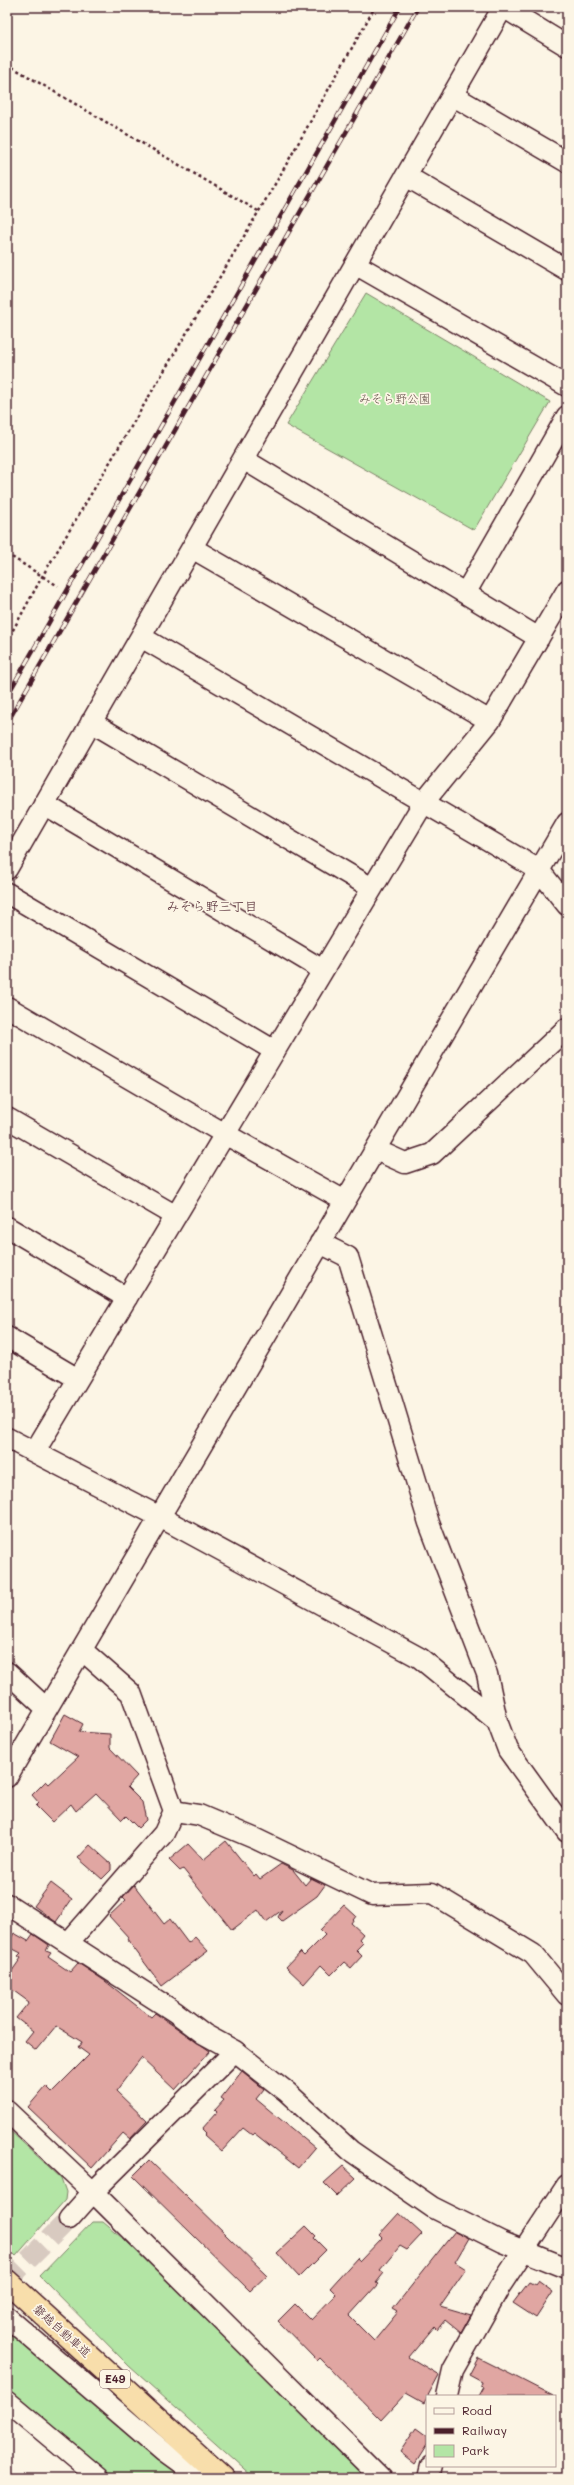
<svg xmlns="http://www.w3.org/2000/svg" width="574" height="2485" font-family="Mali,'Klee One',sans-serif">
  <rect width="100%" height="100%" fill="#fcf5e5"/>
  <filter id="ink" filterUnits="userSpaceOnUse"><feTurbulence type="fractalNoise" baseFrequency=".025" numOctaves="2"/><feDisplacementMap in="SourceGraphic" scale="8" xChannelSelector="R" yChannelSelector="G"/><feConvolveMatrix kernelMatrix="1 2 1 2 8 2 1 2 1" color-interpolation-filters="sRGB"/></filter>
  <g filter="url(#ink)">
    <!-- green -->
    <path fill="#b3e5a5" stroke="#7e8268" d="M 366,293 L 550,402 L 474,530 L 286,425 Z
      M 7,2128 L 61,2178 L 66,2192 L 65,2200 L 16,2256 L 7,2247 Z
      M 92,2222 L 103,2222 L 127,2242 L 372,2478 L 254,2478 L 129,2366 L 40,2276 Z
      M 7,2330 L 181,2478 L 108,2478 L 7,2393 Z"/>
    <!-- building -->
    <path fill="#e0a6a2" stroke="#4a1f2b" d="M 65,1714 L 83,1724 L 79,1732 L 110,1734 L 110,1748 L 137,1776 L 127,1787 L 142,1802 L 146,1820 L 138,1828 L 126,1816 L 122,1820 L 96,1793 L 76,1811 L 71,1804 L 52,1822 L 36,1806 L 39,1803 L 32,1795 L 46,1781 L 49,1784 L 78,1757 L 50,1741 Z
      M 226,1841 L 254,1876 L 256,1874 L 260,1879 L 281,1864 L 293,1870 L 305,1885 L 311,1878 L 325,1885 L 317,1896 L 282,1921 L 278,1917 L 282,1910 L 266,1922 L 258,1910 L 232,1930 L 183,1869 L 180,1871 L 169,1860 L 188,1844 L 203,1860 Z
      M 90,1845 L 111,1864 L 111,1870 L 102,1879 L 78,1858 Z
      M 51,1883 L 72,1899 L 56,1922 L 34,1906 Z
      M 134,1885 L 164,1924 L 170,1919 L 188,1943 L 195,1937 L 208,1951 L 162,1986 L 127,1939 L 129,1938 L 109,1916 L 126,1900 L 123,1897 Z
      M 344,1905 L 356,1916 L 351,1923 L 363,1934 L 359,1939 L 363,1943 L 356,1950 L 362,1956 L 351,1968 L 344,1962 L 331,1975 L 321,1965 L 304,1984 L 286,1967 L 300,1952 L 304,1956 L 325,1935 L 320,1930 Z
      M 14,1933 L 28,1941 L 33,1934 L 49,1945 L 46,1951 L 51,1953 L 48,1957 L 70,1972 L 78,1963 L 105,1981 L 151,2017 L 155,2013 L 210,2051 L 175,2090 L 141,2058 L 116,2091 L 147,2121 L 130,2139 L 123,2133 L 92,2168 L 28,2107 L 46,2086 L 52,2092 L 89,2055 L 78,2047 L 82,2042 L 56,2026 L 36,2050 L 25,2041 L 33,2031 L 16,2018 L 29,2002 L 7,1986 L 7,1978 L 21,1958 L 18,1956 L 21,1953 L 7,1946 Z
      M 242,2071 L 264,2089 L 256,2099 L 315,2148 L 298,2168 L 254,2133 L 252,2135 L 243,2128 L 222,2151 L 204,2135 L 206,2133 L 202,2129 L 217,2112 L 215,2110 L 224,2100 L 221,2098 Z
      M 149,2160 L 267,2275 L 250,2291 L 133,2176 Z
      M 343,2166 L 356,2178 L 337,2196 L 324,2183 Z
      M 399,2213 L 422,2234 L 407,2250 L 400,2246 L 380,2270 L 384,2273 L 376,2283 L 378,2284 L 349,2316 L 374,2341 L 398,2312 L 393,2309 L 455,2231 L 469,2238 L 455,2262 L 466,2269 L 440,2306 L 471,2315 L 461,2333 L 445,2320 L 437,2330 L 434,2327 L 409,2357 L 439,2375 L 424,2403 L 406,2393 L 381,2420 L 320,2358 L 317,2361 L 278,2321 L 295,2304 L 311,2320 L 336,2294 L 330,2288 L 357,2258 L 360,2261 L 382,2238 L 379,2235 Z
      M 306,2226 L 316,2236 L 314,2238 L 326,2250 L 299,2277 L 277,2253 Z
      M 538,2281 L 553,2292 L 536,2318 L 513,2303 L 529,2282 L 535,2285 Z
      M 478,2358 L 516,2377 L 553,2396 L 479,2396 L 484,2387 L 481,2386 L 482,2382 L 469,2375 Z
      M 416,2428 L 427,2436 L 427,2445 L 415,2464 L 400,2452 Z"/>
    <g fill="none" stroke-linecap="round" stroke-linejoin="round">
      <!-- minor-tunnel -->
      <path stroke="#d8cac0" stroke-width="20" stroke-dasharray="20 10" stroke-linecap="butt" d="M 7,2281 L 69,2219"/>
      <!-- minor casing -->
      <g stroke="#4a1f2b" stroke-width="23">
        <path id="minor" d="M 503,7 L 567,46
          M 452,95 L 567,162
          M 406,176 L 567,270
          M 355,264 L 567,386
          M 243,459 L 539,638
          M 192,548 L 490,721
          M 466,592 L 567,416
          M 141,637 L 539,870 L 567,905
          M 91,722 L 372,888
          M 44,804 L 323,970
          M 7,869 L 503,7
          M 7,893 L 275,1051
          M 7,1007 L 225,1134 L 345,1201
          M 7,1118 L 176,1216
          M 376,1150 L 405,1163 L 432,1154 L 567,1028
          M 7,1227 L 127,1298
          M 320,1243 L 348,1257 L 429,1523 L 487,1674 L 497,1721 L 508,1750 L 567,1832
          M 7,1337 L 78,1379
          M 7,1438 L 160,1517 L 420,1658 L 497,1721
          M 35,1451 L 424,802 L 490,721 L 567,590
          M 7,1672 L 47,1709
          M 7,1777 L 567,823
          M 174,1811 L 199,1815 L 256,1839 L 372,1895 L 432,1893 L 533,1954 L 567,1995
          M 7,1904 L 175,2012 L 204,2034 L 235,2051 L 287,2092 L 351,2151 L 432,2207 L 502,2242 L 567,2268
          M 68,1943 L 164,1833 L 174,1811 L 131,1693 L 82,1650
          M 7,2111 L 93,2192 L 381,2478
          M 69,2219 L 93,2192 L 235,2051
          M 7,2317 L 164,2452 L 200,2478
          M 447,2396 L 453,2370 L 499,2288 L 567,2185
          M 7,2401 L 99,2478
          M 428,2478 L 431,2466"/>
      </g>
      <!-- highway casing -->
      <g stroke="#4a1f2b" stroke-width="25">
        <path id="highway" d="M 7,2281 L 223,2478"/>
      </g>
      <!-- path -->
      <path stroke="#4a1f2b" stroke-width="2.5" stroke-dasharray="3 3" stroke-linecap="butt" d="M 7,64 L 258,211
        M 7,554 L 58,586
        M 7,641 L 43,575 L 278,179 L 375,7"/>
      <!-- minor -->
      <use href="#minor" stroke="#fcf5e5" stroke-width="20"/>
      <!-- highway -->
      <use href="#highway" stroke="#f8deab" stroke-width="22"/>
      <!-- rail casing -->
      <g stroke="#4a1f2b" stroke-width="4.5">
        <path id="rail" d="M 7,696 L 400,7
          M 7,723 L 418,7"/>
      </g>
      <!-- rail -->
      <use href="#rail" stroke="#fcf5e5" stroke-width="3" stroke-dasharray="9" stroke-linecap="butt"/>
    </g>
  </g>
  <g text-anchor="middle" stroke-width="3.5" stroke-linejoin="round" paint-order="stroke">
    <!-- shield labels -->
    <rect fill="#fcf5e5" stroke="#7f5f63" stroke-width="1" x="100" y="2370" width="30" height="18" rx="3"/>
    <g font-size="11" font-weight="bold" fill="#4a1f2b">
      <text x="115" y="2383">E49</text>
    </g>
    <!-- park labels -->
    <g font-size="12" fill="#64504a" stroke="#fcf5e5">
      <text x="395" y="403">みそら野公園</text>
    </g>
    <!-- street labels -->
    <g font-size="12" fill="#4a1f2b" stroke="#fcf5e5">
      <text transform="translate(62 2331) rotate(42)" y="4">磐越自動車道</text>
    </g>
    <!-- neighbourhood labels -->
    <g font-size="13" fill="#4a1f2b" stroke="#fcf5e5">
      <text x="212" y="911">みそら野三丁目</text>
    </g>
  </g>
  <!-- margin -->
  <rect width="574" height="2485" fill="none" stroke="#fcf5e5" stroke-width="24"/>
  <rect x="12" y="12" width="550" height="2461" fill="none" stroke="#4a1f2b" stroke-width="1.5" filter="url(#ink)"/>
  <!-- legend -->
  <rect x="426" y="2395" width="130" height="72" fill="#fcf5e5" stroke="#b59f9b"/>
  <rect x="434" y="2408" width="20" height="6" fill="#fcf5e5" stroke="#b59f9b"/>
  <text x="462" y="2415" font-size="12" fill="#4a1f2b">Road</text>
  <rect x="434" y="2428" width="20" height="6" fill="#4a1f2b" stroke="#b59f9b"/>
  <text x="462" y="2435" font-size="12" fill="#4a1f2b">Railway</text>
  <rect x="434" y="2445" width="20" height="12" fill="#b3e5a5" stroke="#b59f9b"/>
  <text x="462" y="2455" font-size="12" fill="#4a1f2b">Park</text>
</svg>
